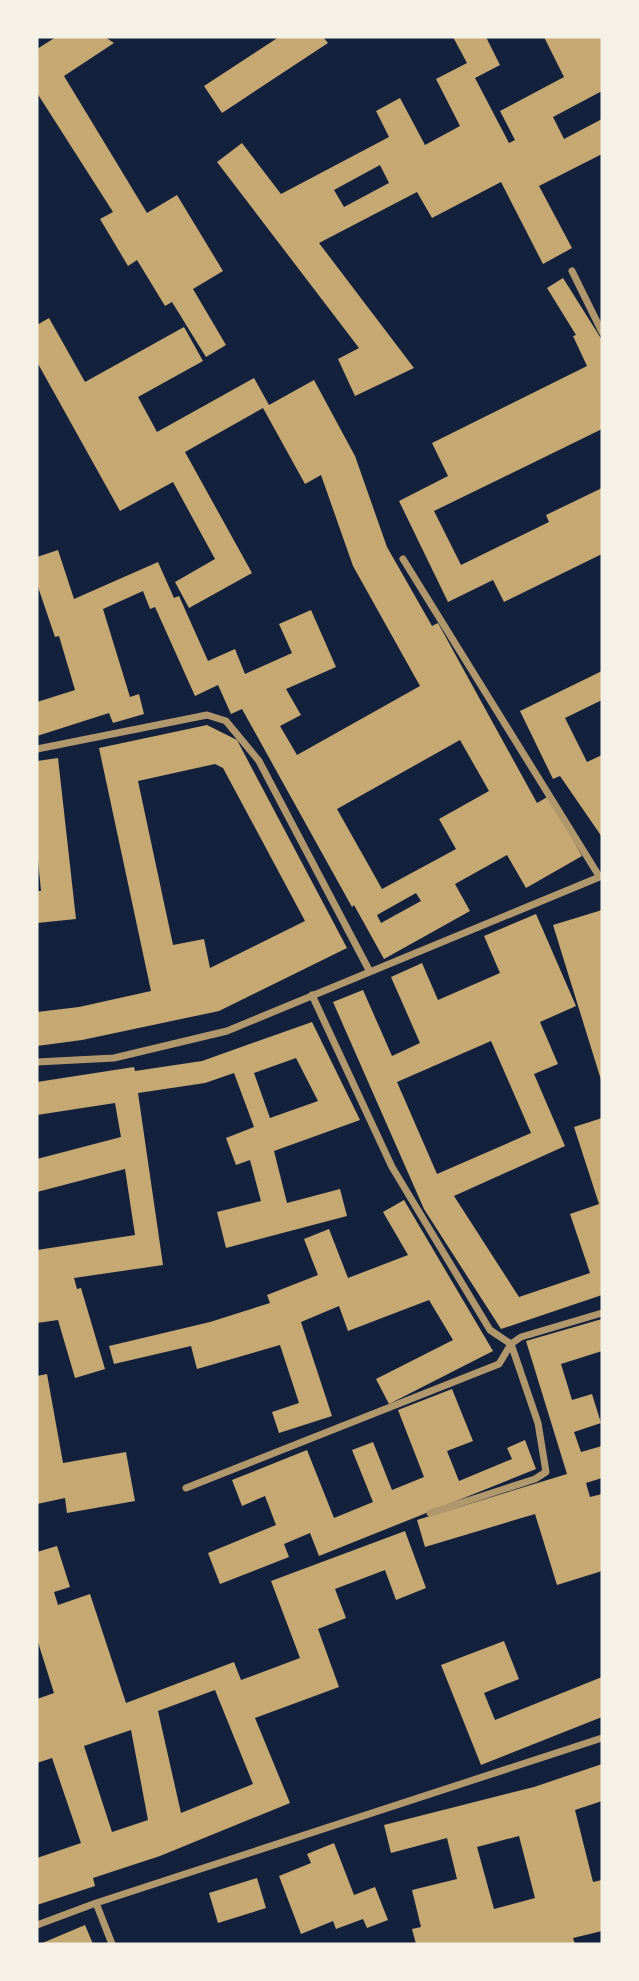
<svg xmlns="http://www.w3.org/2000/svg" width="639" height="1981" font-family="Signika,sans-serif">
  <rect width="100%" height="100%" fill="#14213d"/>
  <!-- building -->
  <path fill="#c6a872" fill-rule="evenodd" d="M 56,37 L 105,37 L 114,43 L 64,76 L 147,213 L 177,195 L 223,271 L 193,289 L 226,345 L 206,357 L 172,302 L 165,306 L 137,260 L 128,266 L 100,219 L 113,212 L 37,93 L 37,49 Z
    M 279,37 L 323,37 L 328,43 L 222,113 L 204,86 Z
    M 453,37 L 486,37 L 500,65 L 475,78 L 509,143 L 515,140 L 500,111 L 564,77 L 544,37 L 602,37 L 602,91 L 553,117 L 564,139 L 602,119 L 602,154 L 539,186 L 572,248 L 543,264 L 501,182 L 432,218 L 417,192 L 319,243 L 414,368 L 355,396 L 338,359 L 359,348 L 217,162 L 242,143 L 281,194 L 389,137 L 376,111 L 400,98 L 425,145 L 460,126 L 436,79 L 467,63 ZM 380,165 L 389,183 L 344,207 L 334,190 Z
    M 563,278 L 602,340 L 602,429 L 434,511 L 461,565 L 549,522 L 546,515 L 602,488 L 602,554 L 504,602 L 493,580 L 448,602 L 399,501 L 448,476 L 432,443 L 587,366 L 573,336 L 576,335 L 547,288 Z
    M 49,318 L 85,382 L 184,327 L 203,361 L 138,397 L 157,432 L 254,378 L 269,405 L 314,380 L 355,456 L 387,547 L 432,626 L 438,623 L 537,803 L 549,796 L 582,856 L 526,888 L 507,855 L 455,884 L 470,911 L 384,959 L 354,905 L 352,907 L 242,709 L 231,714 L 218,685 L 195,696 L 155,607 L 150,609 L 143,591 L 103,609 L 130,697 L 139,694 L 144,714 L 113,723 L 109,713 L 37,736 L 37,702 L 75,690 L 59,636 L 55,637 L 37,584 L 37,557 L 58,550 L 74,599 L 158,562 L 174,598 L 179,596 L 208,661 L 235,649 L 245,674 L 292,653 L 279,624 L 311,610 L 336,667 L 286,689 L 301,715 L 280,726 L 297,755 L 420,686 L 353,566 L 321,475 L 305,484 L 263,408 L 185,452 L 252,573 L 189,608 L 175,582 L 215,559 L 173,482 L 120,511 L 37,362 L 37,325 ZM 460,740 L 489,791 L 439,819 L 456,849 L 382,889 L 337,809 ZM 416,893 L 421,901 L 381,923 L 377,915 Z
    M 602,671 L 602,700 L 565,718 L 587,762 L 602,755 L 602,837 L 560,776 L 553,779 L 520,711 Z
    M 207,725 L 237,740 L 347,948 L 219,1011 L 82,1040 L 37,1046 L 37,1012 L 79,1007 L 151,991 L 99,748 ZM 215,764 L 223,768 L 305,921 L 210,968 L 204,939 L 173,945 L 138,781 Z
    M 58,758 L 76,919 L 37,923 L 37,891 L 41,891 L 37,850 L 37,761 Z
    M 602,910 L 601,957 L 602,1083 L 553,925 Z
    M 536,914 L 576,1006 L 540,1022 L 558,1064 L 534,1074 L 565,1146 L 454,1196 L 519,1297 L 590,1273 L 570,1214 L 599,1204 L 574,1127 L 602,1118 L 602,1295 L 501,1329 L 424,1209 L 333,1002 L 363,990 L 392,1056 L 420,1043 L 391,977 L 422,963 L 438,1000 L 500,973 L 484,936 ZM 491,1041 L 531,1133 L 437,1174 L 397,1082 Z
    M 312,1022 L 360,1120 L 274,1151 L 287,1203 L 340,1189 L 347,1216 L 226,1248 L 217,1212 L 261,1201 L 250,1160 L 236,1165 L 226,1138 L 254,1127 L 234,1073 L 205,1083 L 138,1093 L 163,1265 L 74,1278 L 77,1289 L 81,1288 L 105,1369 L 75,1378 L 58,1320 L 37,1323 L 37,1250 L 135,1235 L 125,1169 L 37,1192 L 37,1159 L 121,1137 L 115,1103 L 37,1115 L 37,1082 L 134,1067 L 135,1071 L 202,1061 ZM 296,1058 L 318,1101 L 270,1118 L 254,1073 Z
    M 404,1200 L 493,1351 L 389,1404 L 376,1379 L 453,1340 L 429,1300 L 348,1331 L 339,1306 L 301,1322 L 332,1416 L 279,1433 L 272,1412 L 299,1403 L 280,1345 L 197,1369 L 191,1346 L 114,1364 L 109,1346 L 210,1322 L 270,1303 L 267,1295 L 318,1275 L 304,1239 L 329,1229 L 348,1278 L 408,1255 L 383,1212 Z
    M 602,1319 L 602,1351 L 561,1364 L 572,1400 L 592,1394 L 601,1423 L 574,1432 L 581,1452 L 602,1446 L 602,1478 L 586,1483 L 590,1497 L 602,1494 L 602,1571 L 557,1585 L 535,1514 L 425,1547 L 417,1520 L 567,1474 L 526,1341 Z
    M 47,1374 L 63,1463 L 126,1452 L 135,1501 L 67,1513 L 65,1498 L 37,1504 L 37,1376 Z
    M 452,1389 L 473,1441 L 447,1451 L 459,1481 L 512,1459 L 507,1448 L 525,1440 L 536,1469 L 319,1556 L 310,1533 L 284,1544 L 289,1557 L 220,1584 L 208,1553 L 276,1525 L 265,1496 L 242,1506 L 232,1480 L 307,1450 L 334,1518 L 373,1502 L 352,1450 L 373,1442 L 392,1490 L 424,1477 L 398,1410 Z
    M 405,1531 L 426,1588 L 396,1600 L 385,1570 L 335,1589 L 346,1618 L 318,1629 L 339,1687 L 255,1718 L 290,1803 L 160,1856 L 93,1878 L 95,1886 L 37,1905 L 37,1858 L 81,1843 L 52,1758 L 37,1763 L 37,1699 L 54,1693 L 37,1639 L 37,1552 L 57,1546 L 70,1587 L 54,1592 L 58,1605 L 90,1594 L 126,1703 L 234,1662 L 241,1680 L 300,1658 L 271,1581 ZM 215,1690 L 253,1784 L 181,1813 L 158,1711 ZM 131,1730 L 148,1820 L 112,1832 L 84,1746 Z
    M 504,1641 L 519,1679 L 484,1693 L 495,1720 L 602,1677 L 602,1717 L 481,1765 L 441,1665 Z
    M 602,1764 L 602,1801 L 575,1810 L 593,1882 L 602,1880 L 602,1931 L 573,1938 L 575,1944 L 416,1944 L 412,1929 L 421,1927 L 412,1890 L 457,1879 L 447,1838 L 391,1853 L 384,1825 L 534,1787 ZM 519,1836 L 535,1898 L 494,1909 L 477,1847 Z
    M 334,1843 L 354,1895 L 375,1887 L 388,1920 L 367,1928 L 363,1919 L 336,1929 L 333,1921 L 301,1934 L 279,1876 L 311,1863 L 307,1854 Z
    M 257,1878 L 266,1908 L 218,1923 L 209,1893 Z
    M 85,1925 L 93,1944 L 40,1944 Z"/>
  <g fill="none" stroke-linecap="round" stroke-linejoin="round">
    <!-- minor -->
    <path stroke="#b1986c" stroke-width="7" d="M 572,271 L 602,332
      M 403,559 L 599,876
      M 37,749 L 207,715 L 226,721 L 259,761 L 369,970
      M 312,995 L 392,1167 L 490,1330 L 511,1344 L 521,1337 L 602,1313
      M 37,1062 L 114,1058 L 227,1031 L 602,876
      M 186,1488 L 499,1364 L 511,1344
      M 430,1513 L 535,1479 L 546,1472 L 538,1423 L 511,1344
      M 96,1903 L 112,1944
      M 37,1925 L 96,1903 L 602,1738"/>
  </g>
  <!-- border -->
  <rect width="639" height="1981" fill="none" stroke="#f6f1e7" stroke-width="77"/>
</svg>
